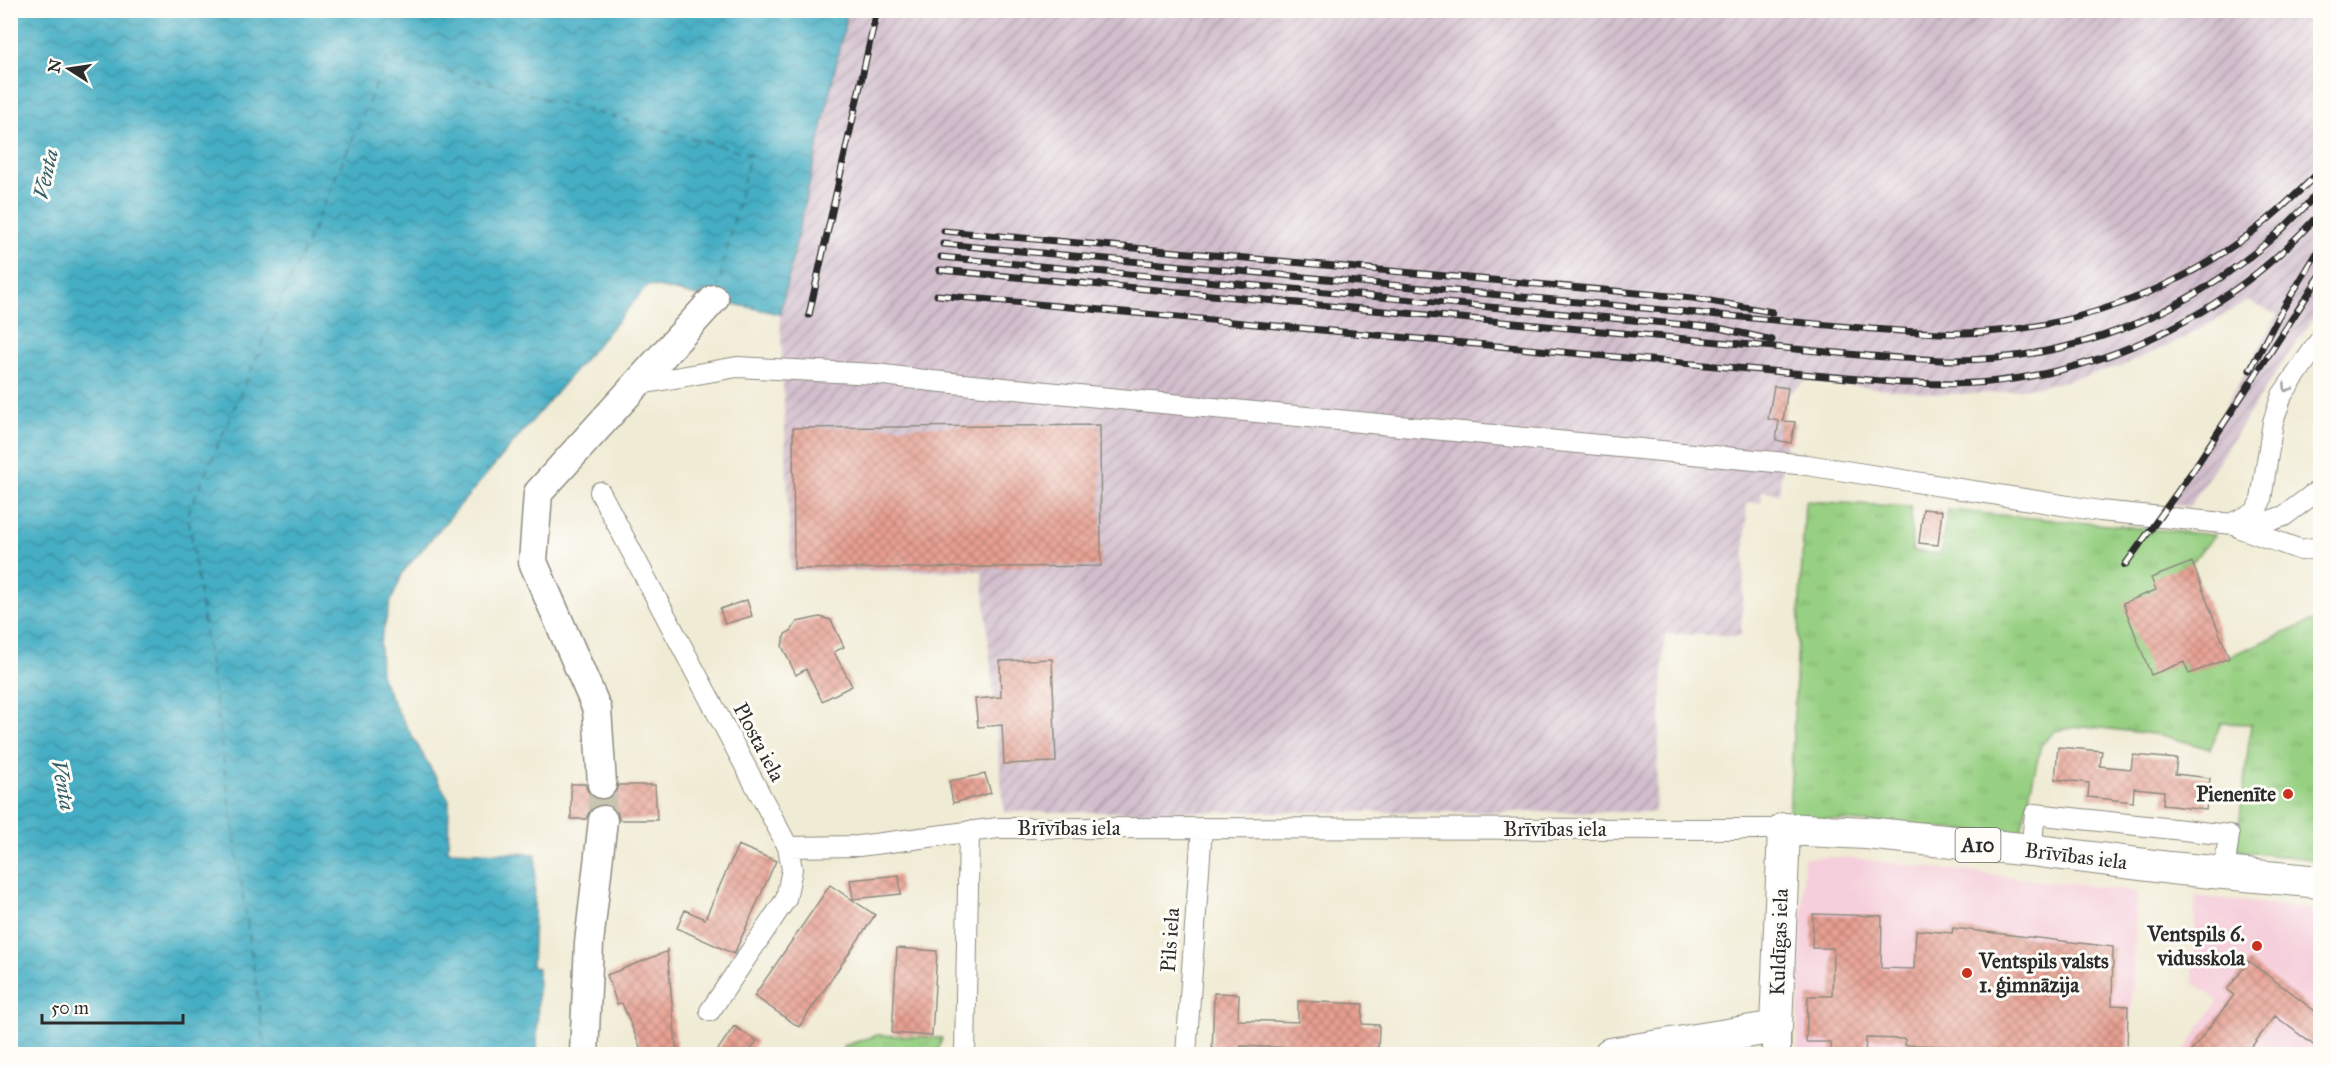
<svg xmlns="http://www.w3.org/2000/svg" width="2331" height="1065" font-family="'IM FELL Great Primer',serif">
  <defs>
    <pattern id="industrial-furrows" width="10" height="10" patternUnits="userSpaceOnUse" patternTransform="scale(1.5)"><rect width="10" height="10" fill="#d1bdcc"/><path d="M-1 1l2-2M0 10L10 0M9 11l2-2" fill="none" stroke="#aa9aa6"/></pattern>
    <pattern id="grass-tufts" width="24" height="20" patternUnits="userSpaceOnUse" patternTransform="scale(1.5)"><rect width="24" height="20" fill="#97d082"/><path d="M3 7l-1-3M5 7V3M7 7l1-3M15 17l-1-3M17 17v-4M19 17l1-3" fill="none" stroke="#82b370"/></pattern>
    <pattern id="water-waves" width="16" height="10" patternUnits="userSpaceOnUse" patternTransform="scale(1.5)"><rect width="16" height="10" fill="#45aec4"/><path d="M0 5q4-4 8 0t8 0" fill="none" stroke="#3a8e9f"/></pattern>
    <pattern id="building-cross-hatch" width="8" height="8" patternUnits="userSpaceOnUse" patternTransform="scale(1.5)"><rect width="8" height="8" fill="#e79f91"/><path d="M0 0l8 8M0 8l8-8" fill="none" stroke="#bb8277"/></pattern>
  </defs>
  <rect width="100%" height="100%" fill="#fdfcf7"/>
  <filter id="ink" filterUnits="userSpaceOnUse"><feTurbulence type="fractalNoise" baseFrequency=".0167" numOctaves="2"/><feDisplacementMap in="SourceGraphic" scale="12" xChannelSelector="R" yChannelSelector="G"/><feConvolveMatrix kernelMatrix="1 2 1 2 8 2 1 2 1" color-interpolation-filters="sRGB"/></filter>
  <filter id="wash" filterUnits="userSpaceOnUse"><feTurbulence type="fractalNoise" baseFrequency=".008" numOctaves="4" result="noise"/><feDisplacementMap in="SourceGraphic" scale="24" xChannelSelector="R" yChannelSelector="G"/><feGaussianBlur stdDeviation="1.35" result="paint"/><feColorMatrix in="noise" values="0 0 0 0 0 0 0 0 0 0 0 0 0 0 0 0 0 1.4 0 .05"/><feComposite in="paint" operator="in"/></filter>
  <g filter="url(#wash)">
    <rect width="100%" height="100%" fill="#f0ebd4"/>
    <!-- built -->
    <path fill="#f5cfdb" d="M 1842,857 L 2137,892 L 2129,1054 L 1797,1054 L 1804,858 Z
      M 2195,896 L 2320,910 L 2320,1054 L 2182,1054 L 2218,1001 L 2193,982 Z"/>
    <!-- industrial -->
    <path fill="url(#industrial-furrows)" d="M 848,11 L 2320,11 L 2320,308 L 2268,384 L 2189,507 L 2170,503 L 2278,315 L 2248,301 L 2185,338 L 2119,367 L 2057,383 L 1998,393 L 1937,394 L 1805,381 L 1787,395 L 1783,421 L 1795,422 L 1791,443 L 1786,442 L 1779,493 L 1762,491 L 1761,503 L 1747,502 L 1741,636 L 1665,634 L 1655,812 L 1004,812 L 982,571 L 791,571 L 780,314 Z"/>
    <!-- grass -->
    <path fill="url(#grass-tufts)" stroke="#617e56" stroke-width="1.5" d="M 1805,501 L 1911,507 L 1912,551 L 1940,554 L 1948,510 L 2215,535 L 2192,562 L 2184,662 L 2189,673 L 2320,618 L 2320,860 L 2236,851 L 2251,724 L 2221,723 L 2210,749 L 2162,735 L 2084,726 L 2055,731 L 2041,745 L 2020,835 L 1789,816 Z
      M 878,1035 L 942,1038 L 937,1054 L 842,1054 L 843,1046 Z"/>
    <!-- water -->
    <path fill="url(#water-waves)" stroke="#386c78" stroke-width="1.5" d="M 10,11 L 848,11 L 780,314 L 648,285 L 403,572 L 390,604 L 380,643 L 381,677 L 397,710 L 449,800 L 448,851 L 536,854 L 532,967 L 538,968 L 537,1054 L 11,1054 Z"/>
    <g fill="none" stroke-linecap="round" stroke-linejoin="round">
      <!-- ferry -->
      <path stroke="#355f68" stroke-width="1.5" stroke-dasharray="8 6" stroke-linecap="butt" d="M 266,1054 L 188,513 L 389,56 L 750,154 L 718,287"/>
    </g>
    <g id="blocks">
      <!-- building -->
      <path fill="url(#building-cross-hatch)" d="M 1774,386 L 1788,388 L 1783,421 L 1795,422 L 1791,443 L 1776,440 L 1779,421 L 1768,419 Z
        M 1100,425 L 1101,566 L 794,569 L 793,428 Z
        M 1923,509 L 1942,511 L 1938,545 L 1919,543 Z
        M 2192,562 L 2229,658 L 2189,674 L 2184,662 L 2151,675 L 2123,603 L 2156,590 L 2151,578 Z
        M 747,600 L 752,616 L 725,624 L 720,609 Z
        M 820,617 L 831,620 L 844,647 L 834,652 L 852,686 L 822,701 L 806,669 L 796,675 L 782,646 L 785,634 L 791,631 L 797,622 Z
        M 1052,659 L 1056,762 L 1004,764 L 1002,725 L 978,727 L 975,699 L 1001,697 L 1000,661 Z
        M 2058,747 L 2102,751 L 2100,766 L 2131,769 L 2133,755 L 2177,759 L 2175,774 L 2210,778 L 2206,810 L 2163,805 L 2164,791 L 2134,788 L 2133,802 L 2088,797 L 2089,783 L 2055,779 Z
        M 985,774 L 991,793 L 953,803 L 949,781 Z
        M 571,784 L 585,784 L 589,794 L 594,798 L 603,800 L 612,797 L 616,792 L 618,785 L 655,785 L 657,820 L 619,820 L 618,813 L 613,807 L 604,804 L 597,805 L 590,810 L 586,819 L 571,819 Z
        M 738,845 L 776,861 L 734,954 L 677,928 L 685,910 L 705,919 Z
        M 899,875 L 901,894 L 853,899 L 850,880 Z
        M 830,885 L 875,915 L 799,1027 L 754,996 Z
        M 1813,914 L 1882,916 L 1881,968 L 1914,969 L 1916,930 L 1952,933 L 1953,928 L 2113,947 L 2112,1005 L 2128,1006 L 2127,1054 L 1951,1051 L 1951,1046 L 1905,1045 L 1905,1039 L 1866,1038 L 1865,1054 L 1831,1054 L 1831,1042 L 1806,1042 L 1808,996 L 1832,996 L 1833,948 L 1812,948 Z
        M 897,948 L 937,951 L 932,1036 L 892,1033 Z
        M 667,950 L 677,1054 L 643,1054 L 622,1003 L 617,1004 L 607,975 L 666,952 Z
        M 2249,961 L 2320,1015 L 2320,1050 L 2275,1016 L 2246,1054 L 2189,1054 L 2234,995 L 2227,990 Z
        M 1214,993 L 1239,994 L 1238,1020 L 1298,1022 L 1298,1001 L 1363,1004 L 1362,1024 L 1379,1025 L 1378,1051 L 1241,1046 L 1241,1051 L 1237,1051 L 1237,1054 L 1212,1054 Z
        M 734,1026 L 757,1041 L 748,1054 L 715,1054 Z"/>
    </g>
  </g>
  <g filter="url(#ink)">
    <use href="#blocks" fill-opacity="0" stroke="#8e8b80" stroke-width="1.5"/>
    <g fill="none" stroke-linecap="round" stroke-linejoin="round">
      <!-- secondary-tunnel -->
      <path stroke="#c9c5b2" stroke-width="28" stroke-dasharray="28 14" stroke-linecap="butt" d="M 602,784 L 603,820"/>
      <!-- street casing -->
      <g stroke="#8e8b80" stroke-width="22">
        <path id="street" d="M 635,385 L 737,367 L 876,374 L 932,381 L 1807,465 L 2100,511 L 2254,526 L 2284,516 L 2320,489
          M 600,492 L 788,847 L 792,869 L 786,899 L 710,1011
          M 2232,523 L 2255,513 L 2261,500 L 2273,422 L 2282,395 L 2320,340
          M 2240,528 L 2301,550 L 2320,547
          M 788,847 L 859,846 L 998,828 L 1784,829
          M 2031,850 L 2035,814 L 2229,835 L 2224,872
          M 965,1054 L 969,831
          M 1186,1054 L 1202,828"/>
      </g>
      <!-- secondary casing -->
      <g stroke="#8e8b80" stroke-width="31">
        <path id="secondary" d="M 602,784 L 597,709 L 533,562 L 538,493 L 714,299
          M 1776,1027 L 1776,1054
          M 584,1054 L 589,943 L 603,820"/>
      </g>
      <!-- primary casing -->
      <g stroke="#8e8b80" stroke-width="34">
        <path id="primary" d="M 1610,1054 L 1776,1027 L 1784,829 L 1866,833 L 2031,850 L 2170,868 L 2320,882"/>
      </g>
      <!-- street -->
      <use href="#street" stroke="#fff" stroke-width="20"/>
      <!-- secondary -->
      <use href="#secondary" stroke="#fff" stroke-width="28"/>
      <!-- primary -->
      <use href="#primary" stroke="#fff" stroke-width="32"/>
      <!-- rail casing -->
      <g stroke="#2b2b2b" stroke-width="7">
        <path id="rail" d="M 944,231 L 1693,298 L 1772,312
          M 943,244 L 1872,329 C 1903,331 1933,334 1964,333 C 2067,331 2175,293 2256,229 C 2279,211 2300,191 2320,171
          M 941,257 L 1687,325 L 1719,328 L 1772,340
          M 940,270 L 1870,356 C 1913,359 1955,362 1997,358 C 2122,347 2238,284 2320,190
          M 937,295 L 1902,383 C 1932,384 1960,385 1989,382 C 2116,370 2236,308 2320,213
          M 809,315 L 877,10
          M 2250,370 L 2278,317 L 2320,248
          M 2125,565 L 2194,469 L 2320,276"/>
      </g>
      <!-- rail -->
      <use href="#rail" stroke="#fdfcf7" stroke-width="4.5" stroke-dasharray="14" stroke-linecap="butt"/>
    </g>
    <!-- one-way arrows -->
    <defs><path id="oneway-chevron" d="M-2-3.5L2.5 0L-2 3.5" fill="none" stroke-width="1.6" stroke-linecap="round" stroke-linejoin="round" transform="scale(1.5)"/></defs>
    <use stroke="#a0a0a0" href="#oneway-chevron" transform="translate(2287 388) rotate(124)"/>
  </g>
  <!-- markers -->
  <g fill="#c8321e" stroke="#fdfcf7" stroke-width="2">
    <circle cx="2288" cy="794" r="6"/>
    <circle cx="2257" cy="946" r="6"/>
    <circle cx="1967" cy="973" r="6"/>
  </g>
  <g text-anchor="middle" stroke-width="6" stroke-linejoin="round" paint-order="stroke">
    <!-- shield labels -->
    <rect fill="#fdfcf7" stroke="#6a6a68" stroke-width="1.5" x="1955.5" y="828" width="45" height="34" rx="4.5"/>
    <g font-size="20" font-weight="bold" fill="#2b2b2b">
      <text x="1978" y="852">A10</text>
    </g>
    <!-- street labels -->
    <g font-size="21" fill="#2b2b2b" stroke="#fdfcf7">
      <text transform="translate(759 742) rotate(62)" y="7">Plosta iela</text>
      <text x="1069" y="835">Brīvības iela</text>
      <text x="1555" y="836">Brīvības iela</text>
      <text transform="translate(2076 856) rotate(7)" y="7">Brīvības iela</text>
      <text transform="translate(1170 940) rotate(-86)" y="7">Pils iela</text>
      <text transform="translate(1779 942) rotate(-88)" y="7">Kuldīgas iela</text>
    </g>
    <!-- poi labels -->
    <g font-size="21" font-weight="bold" fill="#2b2b2b" stroke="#fdfcf7" text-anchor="end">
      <text x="2276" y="801">Pienenīte</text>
      <text x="2245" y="941">Ventspils 6.<tspan x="2245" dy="24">vidusskola</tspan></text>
      <text x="1979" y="968" text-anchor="start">Ventspils valsts<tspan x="1979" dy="24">1. ģimnāzija</tspan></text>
    </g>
    <!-- water labels -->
    <g font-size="22" font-style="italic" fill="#355f68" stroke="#fdfcf7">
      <text transform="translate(45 174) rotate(-78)" y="8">Venta</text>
      <text transform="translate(64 785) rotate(79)" y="8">Venta</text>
    </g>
  </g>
  <!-- margin -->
  <rect width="2331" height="1065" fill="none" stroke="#fdfcf7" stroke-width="36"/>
  <!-- north arrow -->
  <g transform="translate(69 69) rotate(282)" stroke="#fdfcf7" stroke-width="4.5" paint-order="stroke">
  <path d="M0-4.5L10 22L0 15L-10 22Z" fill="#2b2b2b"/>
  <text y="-9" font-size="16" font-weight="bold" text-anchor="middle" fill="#2b2b2b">N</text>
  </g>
  <!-- scale -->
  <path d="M42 1014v9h141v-9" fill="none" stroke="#2b2b2b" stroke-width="3"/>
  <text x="51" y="1014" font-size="18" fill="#2b2b2b" stroke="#fdfcf7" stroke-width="4.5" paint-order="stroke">50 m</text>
</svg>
